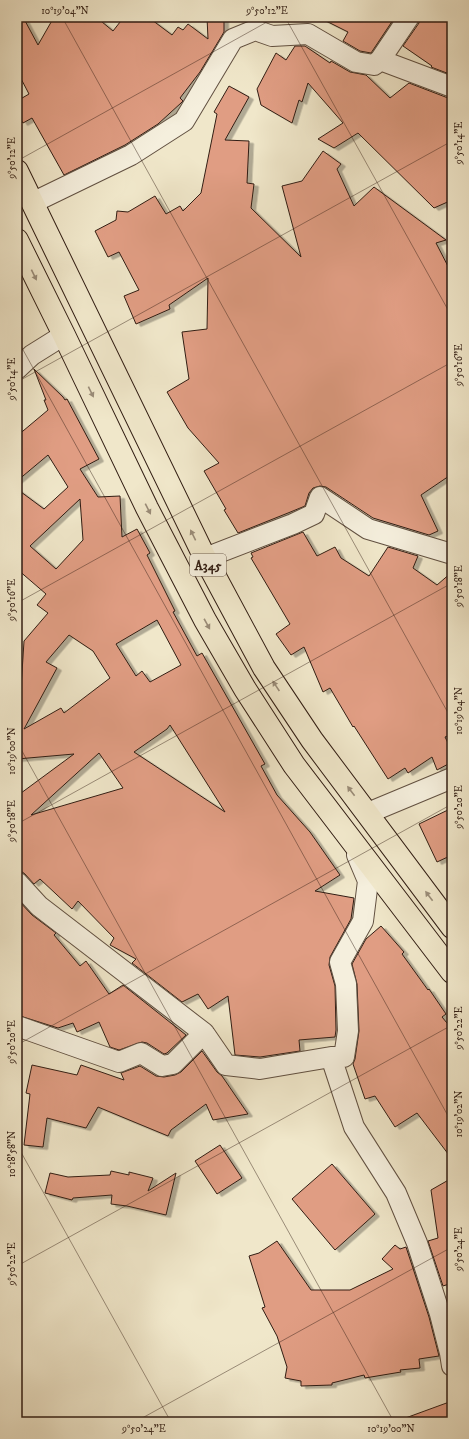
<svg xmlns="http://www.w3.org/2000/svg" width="469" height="1439" font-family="'IM FELL DW Pica',serif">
  <defs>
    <filter id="shadow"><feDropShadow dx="4.5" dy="2.5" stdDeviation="0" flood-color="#0004"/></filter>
  </defs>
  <rect width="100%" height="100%" fill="#f0e7ca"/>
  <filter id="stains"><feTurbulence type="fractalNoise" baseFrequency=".005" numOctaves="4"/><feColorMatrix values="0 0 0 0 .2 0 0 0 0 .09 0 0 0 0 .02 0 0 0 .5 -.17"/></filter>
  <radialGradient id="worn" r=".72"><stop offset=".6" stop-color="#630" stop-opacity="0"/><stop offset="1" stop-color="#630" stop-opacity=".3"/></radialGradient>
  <!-- building -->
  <path fill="#e09d83" stroke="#311d13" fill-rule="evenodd" filter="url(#shadow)" d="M 17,17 L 23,17 L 38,45 L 54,17 L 96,17 L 113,31 L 124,17 L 148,17 L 172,35 L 178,27 L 183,30 L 188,24 L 208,39 L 207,17 L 224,17 L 224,32 L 200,72 L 180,98 L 183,101 L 181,103 L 158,124 L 125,145 L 64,175 L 32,118 L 23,123 L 17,113 L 17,101 L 29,94 L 17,71 Z
    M 318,17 L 395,17 L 371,53 L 360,51 L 343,41 L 348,32 Z
    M 420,17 L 452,17 L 452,75 L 431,67 L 432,66 L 403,46 L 419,23 Z
    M 295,46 L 305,46 L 330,63 L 331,61 L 350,72 L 366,75 L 390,98 L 409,83 L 448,98 L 452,101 L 452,200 L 434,208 L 358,133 L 334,148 L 318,139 L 343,123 L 308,83 L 302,102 L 299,100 L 292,123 L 261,105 L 257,89 L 276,53 L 286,60 Z
    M 229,86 L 249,97 L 225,140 L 249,141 L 247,183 L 254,184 L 251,208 L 301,257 L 282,186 L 302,181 L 323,151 L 341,164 L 337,169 L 354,206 L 374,187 L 446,240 L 436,243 L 452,274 L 452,474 L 421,495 L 438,531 L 429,535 L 373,518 L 326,487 L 320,486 L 313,488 L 309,493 L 305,506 L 288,513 L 238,533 L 224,510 L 226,509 L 204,471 L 219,463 L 188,428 L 167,392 L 189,379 L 182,332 L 207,329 L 208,278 L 169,305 L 170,309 L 136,324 L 124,296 L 139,290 L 119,252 L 108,257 L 95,231 L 116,220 L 117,211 L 128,212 L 155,196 L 166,214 L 180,206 L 183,211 L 201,193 L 217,114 L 214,112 Z
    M 34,369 L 63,397 L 65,400 L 67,399 L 99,459 L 80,469 L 98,497 L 120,496 L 122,537 L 137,529 L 150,553 L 147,555 L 175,611 L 173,612 L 197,656 L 202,653 L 265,764 L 261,766 L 277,795 L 310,832 L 340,875 L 315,891 L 354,898 L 351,919 L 330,957 L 329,965 L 335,986 L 336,1030 L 335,1037 L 299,1040 L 300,1051 L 260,1057 L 235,1055 L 228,996 L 208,1009 L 198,994 L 182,1002 L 132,963 L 136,959 L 110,945 L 114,938 L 78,901 L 72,909 L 40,879 L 34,884 L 25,874 L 21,871 L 17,871 L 17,796 L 74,754 L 17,759 L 17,736 L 18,736 L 24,641 L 48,613 L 37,605 L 46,594 L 17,569 L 17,489 L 44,509 L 68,487 L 48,455 L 17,481 L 17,436 L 48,410 L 44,400 L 46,400 ZM 80,499 L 83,540 L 56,569 L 30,546 ZM 157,620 L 181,665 L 150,682 L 142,671 L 136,676 L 116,644 ZM 69,635 L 93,651 L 110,678 L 64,713 L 61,708 L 24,729 L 57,668 L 46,662 ZM 170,725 L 225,812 L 134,752 L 167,729 ZM 99,753 L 123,788 L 31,815 Z
    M 303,532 L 317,556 L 335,547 L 341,558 L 369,576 L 388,547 L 418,556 L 413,568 L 437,585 L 452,572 L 452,734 L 445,737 L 452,751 L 452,762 L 437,770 L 432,757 L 408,773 L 405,768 L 388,779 L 354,726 L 353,727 L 330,688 L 323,692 L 304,647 L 291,655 L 276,634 L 290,624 L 251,558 L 253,557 L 251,553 Z
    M 452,808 L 452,855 L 437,862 L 419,824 Z
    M 17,899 L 32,915 L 56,933 L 54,935 L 80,966 L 86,961 L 109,994 L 123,985 L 186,1035 L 167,1053 L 164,1054 L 147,1043 L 142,1042 L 119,1050 L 110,1047 L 99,1022 L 77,1032 L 73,1023 L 58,1028 L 17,1015 Z
    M 381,926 L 404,952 L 402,954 L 428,990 L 429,989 L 446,1014 L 442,1017 L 452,1029 L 452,1159 L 417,1113 L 395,1127 L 375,1096 L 365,1099 L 353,1064 L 355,1059 L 359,1031 L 357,984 L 352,964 L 366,939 Z
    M 202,1051 L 217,1072 L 222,1076 L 248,1114 L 213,1120 L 206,1104 L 171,1130 L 168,1136 L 98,1107 L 86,1128 L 47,1118 L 43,1147 L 24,1145 L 30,1094 L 26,1093 L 32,1065 L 77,1075 L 81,1065 L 124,1080 L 121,1073 L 140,1066 L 156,1076 L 164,1077 L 175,1075 L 181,1072 Z
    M 220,1145 L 242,1178 L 217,1194 L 195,1161 Z
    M 332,1164 L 375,1214 L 335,1250 L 292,1199 Z
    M 111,1171 L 129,1175 L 129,1172 L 153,1178 L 148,1191 L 176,1173 L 166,1215 L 127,1206 L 111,1204 L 112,1195 L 73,1198 L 72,1200 L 45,1193 L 50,1173 L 68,1177 L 110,1175 Z
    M 452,1178 L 452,1283 L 443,1286 L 428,1241 L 438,1238 L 431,1190 Z
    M 277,1241 L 311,1290 L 350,1290 L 393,1269 L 382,1259 L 395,1245 L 400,1249 L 406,1247 L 429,1317 L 439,1356 L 419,1359 L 420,1368 L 400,1370 L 401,1372 L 365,1378 L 364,1375 L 332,1383 L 332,1385 L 301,1386 L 301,1381 L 285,1378 L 287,1367 L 277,1336 L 262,1308 L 265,1307 L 249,1256 L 259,1253 Z
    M 452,1401 L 452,1422 L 401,1422 L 400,1420 Z"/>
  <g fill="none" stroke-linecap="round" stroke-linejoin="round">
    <!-- minor casing -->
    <g stroke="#615041" stroke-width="22">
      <path id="minor" d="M 380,60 L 409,17
        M 34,202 L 131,155 L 184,121 L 233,39 L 255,30 L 272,36 L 308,34 L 356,62 L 374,65 L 380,60 L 452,87
        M 17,369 L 32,355 L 64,335
        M 205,558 L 293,524 L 314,514 L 320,497 L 368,529 L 452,554
        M 368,813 L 452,778
        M 17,882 L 39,906 L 204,1033
        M 17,1026 L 119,1062 L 141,1053 L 162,1066 L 173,1064 L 204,1033 L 226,1065 L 260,1069 L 331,1057 L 344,1057 L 348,1031 L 346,984 L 340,962 L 363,921 L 368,881 L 357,855
        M 331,1057 L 354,1127 L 396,1193 L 417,1243 L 440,1314 L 450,1353 L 452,1366"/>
    </g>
    <!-- trunk casing -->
    <g stroke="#311d13" stroke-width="24">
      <path id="trunk" d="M 17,171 L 205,558 L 264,668 L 312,740 L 452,927
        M 17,240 L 64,335 L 147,508 L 205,620 L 245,689 L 294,765 L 452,972"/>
    </g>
    <!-- minor -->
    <use href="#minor" stroke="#f5efdd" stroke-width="20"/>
    <!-- trunk -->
    <use href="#trunk" stroke="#f0e7ca" stroke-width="22"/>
  </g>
  <!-- one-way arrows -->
  <defs><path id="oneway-solid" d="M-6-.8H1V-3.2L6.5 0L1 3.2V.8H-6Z"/></defs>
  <g fill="#9a8c78">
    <use href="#oneway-solid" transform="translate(34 275) rotate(64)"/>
    <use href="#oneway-solid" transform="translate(91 392) rotate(64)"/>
    <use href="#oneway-solid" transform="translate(148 509) rotate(63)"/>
    <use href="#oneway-solid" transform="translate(193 535) rotate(-116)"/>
    <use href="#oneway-solid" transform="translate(207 624) rotate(61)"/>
    <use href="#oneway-solid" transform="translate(276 686) rotate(-124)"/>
    <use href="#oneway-solid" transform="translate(351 791) rotate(-127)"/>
    <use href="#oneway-solid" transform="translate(429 896) rotate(-127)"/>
  </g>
  <!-- ticks -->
  <path fill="none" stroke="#311d13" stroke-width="1" stroke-opacity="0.45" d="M 62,17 L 452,720M 285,17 L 452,317M 17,161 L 276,17M 17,339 L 452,1123M 17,382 L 452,141M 17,603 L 452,362M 17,742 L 394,1422M 17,824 L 452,583M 17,1045 L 452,804M 17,1145 L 171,1422M 17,1266 L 452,1025M 135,1422 L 452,1247"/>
  <g text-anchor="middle" stroke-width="3" stroke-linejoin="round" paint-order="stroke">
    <!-- shield labels -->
    <rect fill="#f5efdd" stroke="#6c5c50" stroke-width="1" x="190" y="554" width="36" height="22" rx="3"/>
    <g font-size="13" font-weight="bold" fill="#311d13">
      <text x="208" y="570">A345</text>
    </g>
  </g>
  <!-- margin -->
  <rect width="469" height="1439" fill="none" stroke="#f0e7ca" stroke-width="44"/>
  <rect x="22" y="22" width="425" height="1395" fill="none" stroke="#311d13" stroke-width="1.5"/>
  <g font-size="10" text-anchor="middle" fill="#311d13">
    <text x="65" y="14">10°19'04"N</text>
    <text x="267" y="14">9°50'12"E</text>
    <text transform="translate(458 143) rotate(-90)" y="4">9°50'14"E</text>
    <text transform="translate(11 158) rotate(-90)" y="4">9°50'12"E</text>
    <text transform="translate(458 365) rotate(-90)" y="4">9°50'16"E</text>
    <text transform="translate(11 379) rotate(-90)" y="4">9°50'14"E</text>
    <text transform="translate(458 586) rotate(-90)" y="4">9°50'18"E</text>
    <text transform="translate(11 600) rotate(-90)" y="4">9°50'16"E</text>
    <text transform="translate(458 711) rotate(-90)" y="4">10°19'04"N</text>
    <text transform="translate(11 751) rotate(-90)" y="4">10°19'00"N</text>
    <text transform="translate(458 807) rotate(-90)" y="4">9°50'20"E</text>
    <text transform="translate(11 821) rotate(-90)" y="4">9°50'18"E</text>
    <text transform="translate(458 1028) rotate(-90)" y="4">9°50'22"E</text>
    <text transform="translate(11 1042) rotate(-90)" y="4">9°50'20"E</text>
    <text transform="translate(458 1114) rotate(-90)" y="4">10°19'02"N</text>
    <text transform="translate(11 1154) rotate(-90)" y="4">10°18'58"N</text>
    <text transform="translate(458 1249) rotate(-90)" y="4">9°50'24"E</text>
    <text transform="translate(11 1264) rotate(-90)" y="4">9°50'22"E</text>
    <text x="144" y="1432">9°50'24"E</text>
    <text x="391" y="1432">10°19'00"N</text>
  </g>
  <rect width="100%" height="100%" filter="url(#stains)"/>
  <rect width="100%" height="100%" fill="url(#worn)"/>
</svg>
